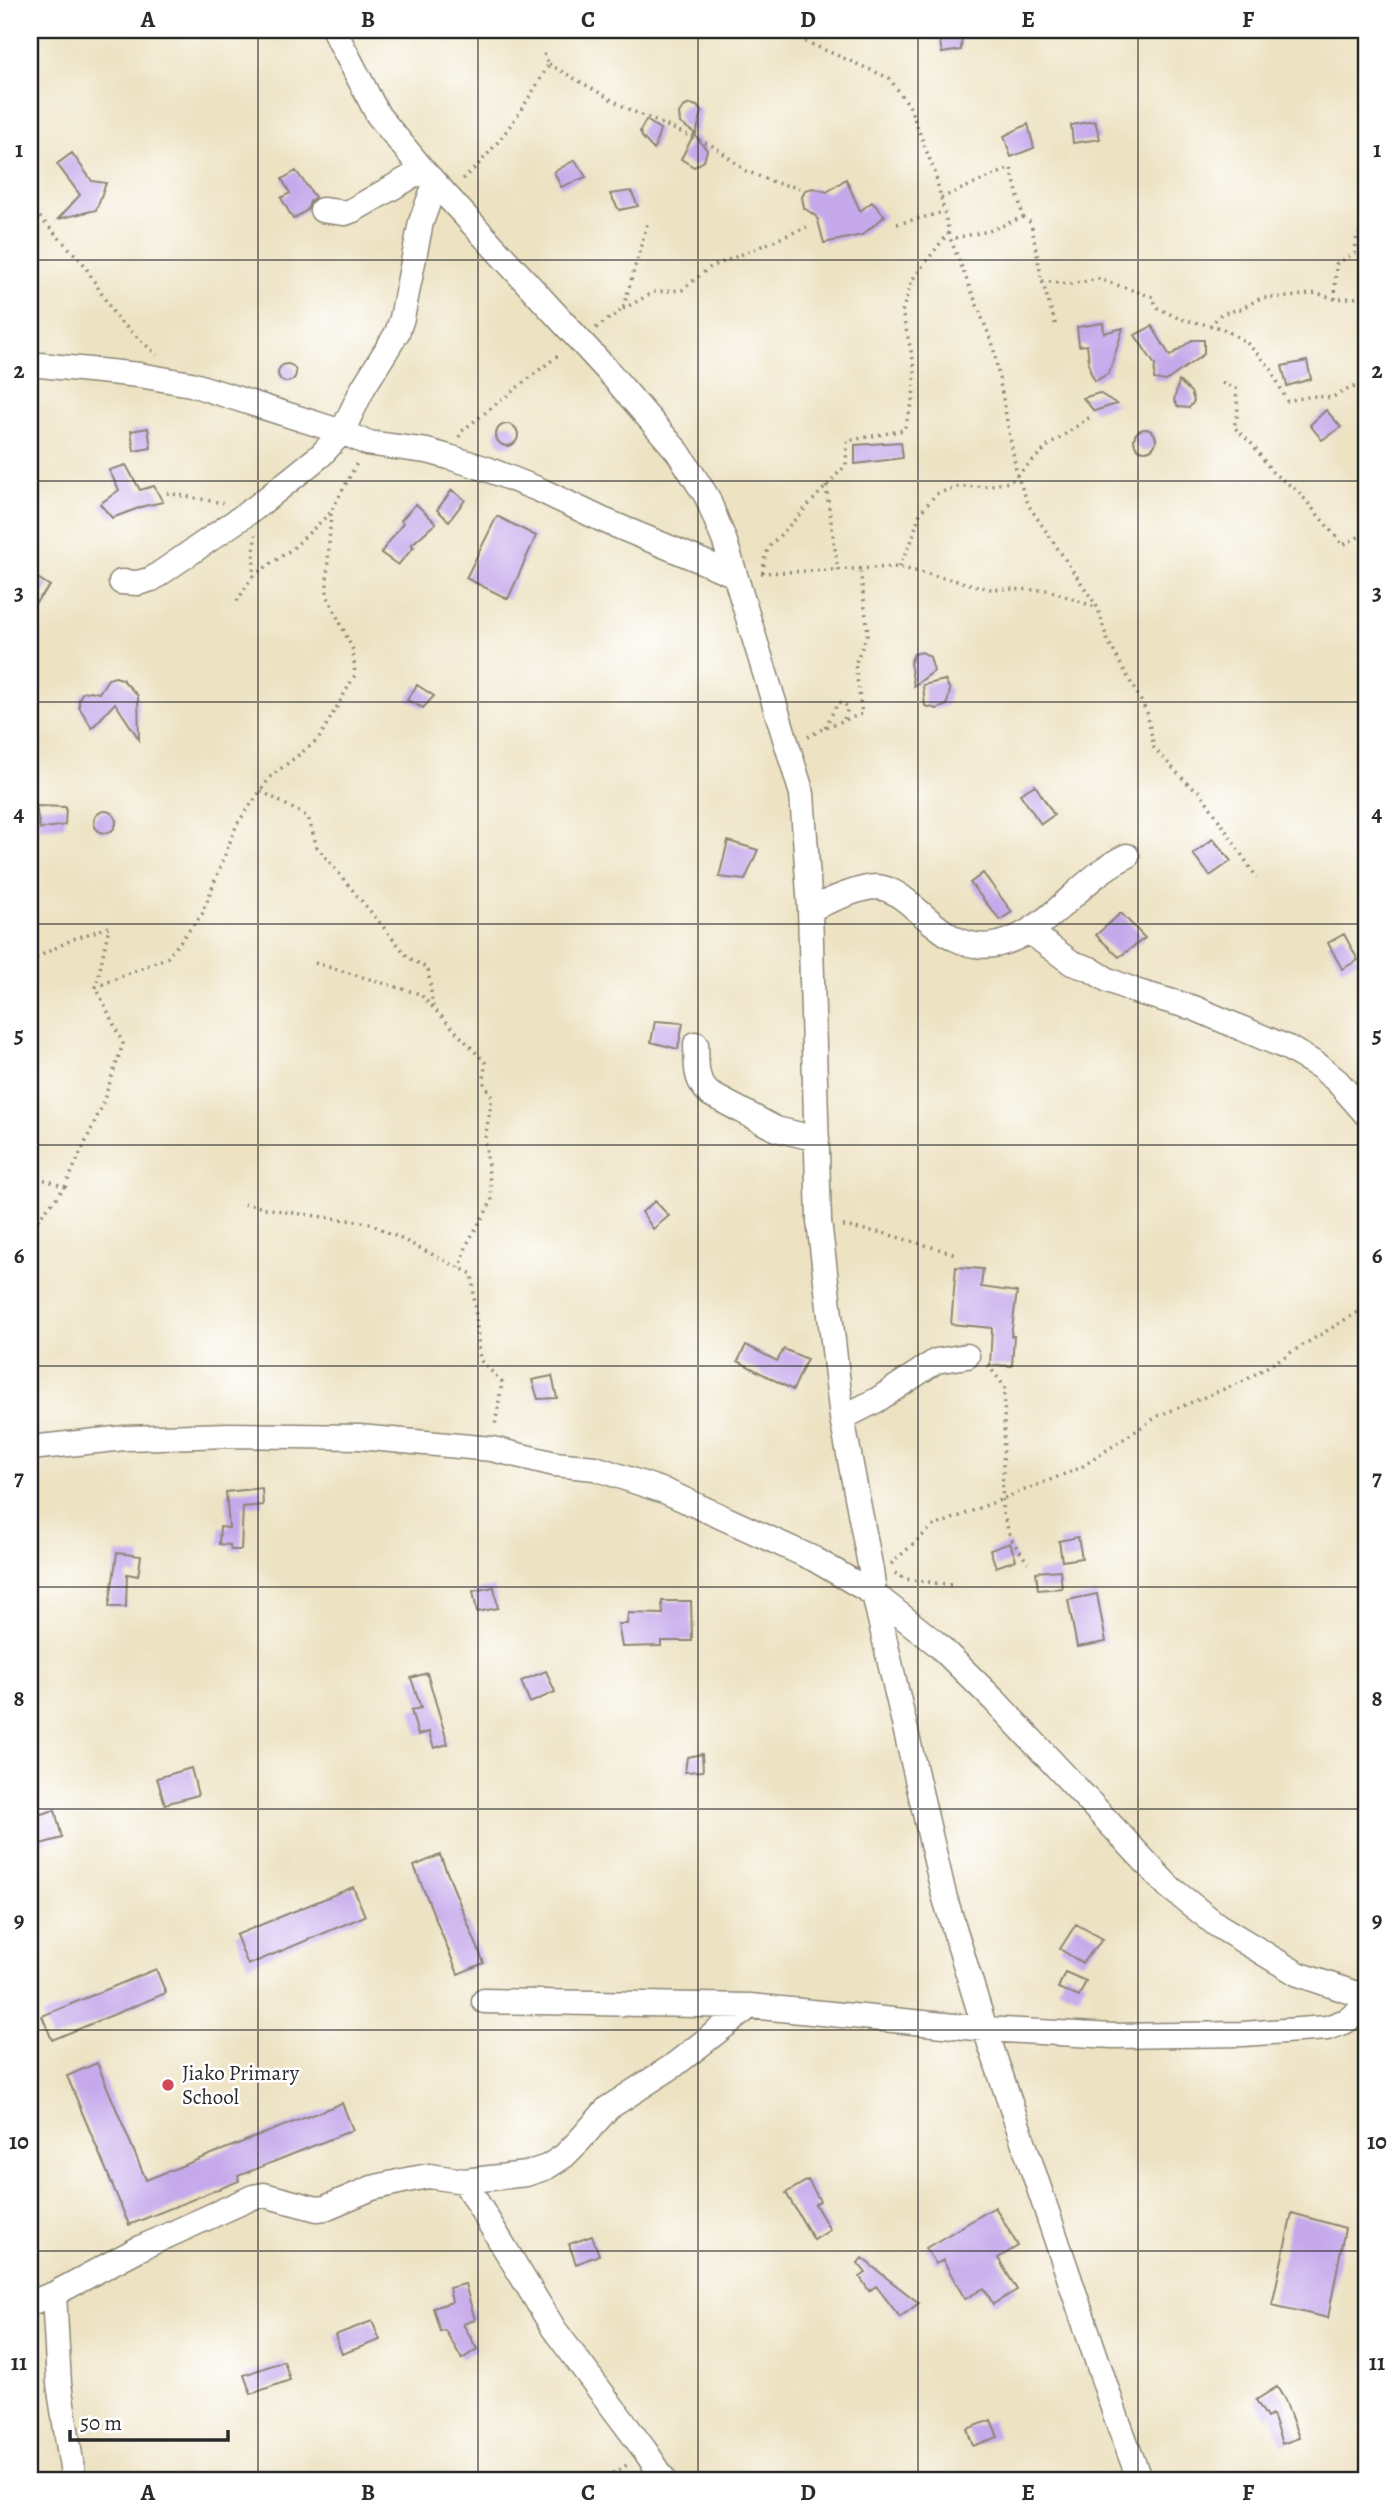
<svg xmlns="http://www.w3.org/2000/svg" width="1396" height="2511" font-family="Alegreya,serif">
  <rect width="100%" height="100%" fill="#fff"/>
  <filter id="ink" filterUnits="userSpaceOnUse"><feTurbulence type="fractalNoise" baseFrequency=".0143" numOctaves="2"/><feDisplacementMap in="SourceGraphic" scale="14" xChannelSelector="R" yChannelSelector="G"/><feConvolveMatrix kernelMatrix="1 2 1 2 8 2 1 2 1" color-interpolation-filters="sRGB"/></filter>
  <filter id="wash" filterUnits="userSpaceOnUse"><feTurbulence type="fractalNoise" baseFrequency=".00686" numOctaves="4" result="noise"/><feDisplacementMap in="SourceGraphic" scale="28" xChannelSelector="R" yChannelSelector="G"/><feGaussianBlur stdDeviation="1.57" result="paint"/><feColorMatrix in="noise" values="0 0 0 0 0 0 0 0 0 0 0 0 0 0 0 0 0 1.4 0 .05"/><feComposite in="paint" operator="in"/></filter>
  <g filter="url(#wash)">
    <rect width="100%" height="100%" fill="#ede2c2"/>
    <g id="blocks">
      <!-- building -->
      <path fill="#c6a9eb" d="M 938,32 L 962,33 L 961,50 L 942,53 Z
        M 690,104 L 697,106 L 702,112 L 696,134 L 680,123 L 679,113 L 683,107 Z
        M 646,120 L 660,129 L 654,150 L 642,137 L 640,131 Z
        M 1095,121 L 1100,139 L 1073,143 L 1071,125 Z
        M 1028,124 L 1034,148 L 1011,157 L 1004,136 Z
        M 694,134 L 707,150 L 704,161 L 694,167 L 681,159 Z
        M 72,153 L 92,181 L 106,183 L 96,210 L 58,219 L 80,195 L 57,164 Z
        M 575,160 L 586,177 L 561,187 L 554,172 Z
        M 296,171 L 315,197 L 310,202 L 307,210 L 293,219 L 281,198 L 290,193 L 282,179 Z
        M 846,179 L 860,211 L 872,202 L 885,216 L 862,235 L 824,243 L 817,217 L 804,208 L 802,197 L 805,190 L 813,188 L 827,192 Z
        M 631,191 L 638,206 L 619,210 L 610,194 Z
        M 1103,323 L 1104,333 L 1123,328 L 1109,373 L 1095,381 L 1090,371 L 1087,345 L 1079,346 L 1077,327 Z
        M 1152,326 L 1170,356 L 1192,340 L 1204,340 L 1204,354 L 1166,381 L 1154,379 L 1155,365 L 1135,335 Z
        M 1307,361 L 1311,379 L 1287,386 L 1282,366 Z
        M278 373a9 9 0 1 1 18 0a9 9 0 1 1-18 0Z
        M 1179,381 L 1191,392 L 1194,401 L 1189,408 L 1178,407 L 1174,400 Z
        M 1099,393 L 1117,404 L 1094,411 L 1083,398 Z
        M 1326,410 L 1341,427 L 1322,440 L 1310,425 Z
        M496 435a11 11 0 1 1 22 0a11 11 0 1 1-22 0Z
        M 148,428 L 151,448 L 134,451 L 131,431 Z
        M1134 440a11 11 0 1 1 22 0a11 11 0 1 1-22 0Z
        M 901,442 L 903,458 L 855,464 L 855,445 Z
        M 126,465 L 140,490 L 154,486 L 163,502 L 144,506 L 112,518 L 100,504 L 119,490 L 109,470 Z
        M 452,490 L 465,500 L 449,521 L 437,510 Z
        M 416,504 L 436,523 L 411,545 L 414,547 L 398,565 L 381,553 L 403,523 L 401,520 Z
        M 497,516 L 536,536 L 508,599 L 466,578 Z
        M 30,573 L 50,586 L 30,609 Z
        M 922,652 L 930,657 L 934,671 L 914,686 L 910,663 L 914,654 Z
        M 115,677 L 122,679 L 138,696 L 139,739 L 115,703 L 92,728 L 79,707 L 79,700 L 82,693 L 90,691 L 99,693 L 108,679 Z
        M 945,680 L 950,690 L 947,705 L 937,709 L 925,706 L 923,685 Z
        M 417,685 L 434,696 L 423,708 L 407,700 Z
        M 1035,785 L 1054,815 L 1041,824 L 1020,794 Z
        M 36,806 L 66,807 L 65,825 L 40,829 Z
        M94 822a11 11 0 1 1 22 0a11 11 0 1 1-22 0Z
        M 1213,839 L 1231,861 L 1210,876 L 1193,854 Z
        M 728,841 L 758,850 L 745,880 L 719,877 Z
        M 983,873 L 1012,912 L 1000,920 L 970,883 Z
        M 1121,913 L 1145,938 L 1119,957 L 1096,935 Z
        M 1344,934 L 1358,960 L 1342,969 L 1328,943 Z
        M 655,1021 L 683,1023 L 678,1049 L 651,1042 Z
        M 655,1201 L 669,1216 L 653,1229 L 642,1212 Z
        M 956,1267 L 983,1269 L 981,1287 L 1017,1292 L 1011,1336 L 1014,1336 L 1012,1366 L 990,1365 L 992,1328 L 951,1324 Z
        M 746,1345 L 777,1361 L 784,1349 L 807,1359 L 793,1390 L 738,1361 Z
        M 552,1376 L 557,1398 L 538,1399 L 532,1380 Z
        M 262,1488 L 263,1505 L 243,1507 L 241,1550 L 231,1550 L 230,1545 L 219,1544 L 220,1527 L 229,1528 L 226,1492 Z
        M 1078,1537 L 1082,1558 L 1062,1561 L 1059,1541 Z
        M 1010,1543 L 1016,1560 L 996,1567 L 990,1550 Z
        M 117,1553 L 141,1556 L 138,1576 L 127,1574 L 126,1607 L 109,1607 Z
        M 1060,1570 L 1062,1588 L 1038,1590 L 1036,1572 Z
        M 494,1587 L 498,1608 L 477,1612 L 473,1591 Z
        M 1097,1594 L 1106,1642 L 1077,1647 L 1068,1600 Z
        M 662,1601 L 691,1601 L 692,1641 L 661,1641 L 661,1646 L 622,1647 L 618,1624 L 627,1624 L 628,1613 L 663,1614 Z
        M 546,1671 L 555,1692 L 530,1703 L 521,1681 Z
        M 427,1673 L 448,1744 L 434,1748 L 429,1732 L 418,1735 L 411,1710 L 421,1708 L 411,1678 Z
        M 702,1754 L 703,1771 L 685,1772 L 687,1757 Z
        M 191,1768 L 198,1795 L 165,1804 L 157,1778 Z
        M 55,1810 L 62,1838 L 30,1847 L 30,1817 Z
        M 440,1855 L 484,1963 L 458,1974 L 414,1866 Z
        M 353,1887 L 365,1916 L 248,1965 L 236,1935 Z
        M 1076,1924 L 1103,1939 L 1082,1963 L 1060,1949 Z
        M 156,1969 L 166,1993 L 52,2040 L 42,2016 Z
        M 1065,1972 L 1086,1981 L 1079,1997 L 1058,1988 Z
        M 97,2063 L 146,2180 L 342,2103 L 353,2130 L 238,2176 L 239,2181 L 129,2225 L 67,2076 Z
        M 808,2180 L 820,2201 L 815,2204 L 830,2230 L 814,2240 L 786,2193 Z
        M 995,2207 L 1018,2246 L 998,2258 L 1017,2290 L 993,2304 L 984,2288 L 965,2299 L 943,2260 L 936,2264 L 926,2248 Z
        M 1292,2213 L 1345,2228 L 1328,2318 L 1272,2305 Z
        M 592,2236 L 599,2255 L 576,2264 L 569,2244 Z
        M 862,2258 L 888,2279 L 919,2303 L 900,2317 L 876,2286 L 869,2291 L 860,2277 L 866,2273 L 858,2263 Z
        M 465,2284 L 475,2320 L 463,2324 L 477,2349 L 462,2359 L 445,2330 L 440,2331 L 433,2308 L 452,2302 L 449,2288 Z
        M 372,2321 L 380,2340 L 342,2354 L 335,2335 Z
        M 284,2361 L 290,2380 L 251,2394 L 244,2375 Z
        M 1277,2387 L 1285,2400 L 1299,2438 L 1282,2444 L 1272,2415 L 1267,2418 L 1256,2400 Z
        M 991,2420 L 998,2437 L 973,2446 L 967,2429 Z"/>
    </g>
  </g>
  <g filter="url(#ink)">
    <use href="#blocks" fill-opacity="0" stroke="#8c8676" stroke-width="2"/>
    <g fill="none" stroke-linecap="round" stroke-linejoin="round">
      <!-- minor casing -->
      <g stroke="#8c8676" stroke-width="27">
        <path id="minor" d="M 334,30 L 378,115 L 423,170 L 607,370 L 678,452 L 707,497 L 725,542 L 802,794 L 810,909 L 819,1221 L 842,1418 L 871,1570 L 874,1594 L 944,1895 L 985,2029 L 1041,2194 L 1115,2414 L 1140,2481
          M 322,210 L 345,213 L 353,210 L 423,170
          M 30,364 L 139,375 L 191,384 L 342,432 L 367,443 L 427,451 L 449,457 L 487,469 L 540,490 L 603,520 L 735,575
          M 121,582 L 138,583 L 152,579 L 255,508 L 321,455 L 342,432 L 363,388 L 397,333 L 402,318 L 421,222 L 435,184
          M 810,909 C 827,902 859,887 876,887 C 914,888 941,958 999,944 C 1052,930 1079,878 1127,856
          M 1030,932 L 1072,963 L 1090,969 L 1108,980 L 1138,992 L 1194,1008 L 1288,1048 L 1319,1066 L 1337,1081 L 1366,1114
          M 696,1044 C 697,1065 694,1080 710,1094 L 776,1129 L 817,1139
          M 842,1418 L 877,1400 L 936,1361 L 967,1356
          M 30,1448 L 125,1438 L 230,1435 L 359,1437 L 492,1449 L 555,1464 L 595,1468 L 667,1492 L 814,1559 L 874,1594 L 937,1644 L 995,1701 L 1169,1887 L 1217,1925 L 1298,1974 L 1366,1997
          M 484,2001 L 750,2006 L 985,2029 L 1113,2036 L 1243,2034 L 1327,2028 L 1346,2021 L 1366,2007
          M 464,2181 L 554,2329 L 646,2452 L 665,2481
          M 54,2294 L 59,2384 L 74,2481
          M 30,2303 L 54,2294 L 138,2249 L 253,2197 L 264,2195 L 317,2209 L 325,2208 L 372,2188 L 412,2179 L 429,2176 L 464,2181 L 526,2174 L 547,2167 L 564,2156 L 579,2141 L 608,2108 L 673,2066 L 750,2006"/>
      </g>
      <!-- path -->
      <path stroke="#8c8676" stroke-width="3.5" stroke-dasharray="2 5" stroke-linecap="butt" d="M 549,64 L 628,109 L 715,147 L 746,171 L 776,183 L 799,188
        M 463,179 C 499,147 525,106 549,64 L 542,50
        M 941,198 L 1011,168 L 1023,217 L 989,231 L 950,239
        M 30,207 L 83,263 L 117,319 L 157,355
        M 1023,217 L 1031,223 L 1042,281 L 1056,326
        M 897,224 L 944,212
        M 948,233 L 993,345 L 1017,475 L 1029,506 L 1098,608 L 1107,639 L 1147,712 L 1154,748 L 1186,782 L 1201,793 L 1257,878
        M 1042,281 L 1070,284 L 1099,279 L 1153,297 L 1156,307 L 1180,319 L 1222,328 L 1246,342 L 1270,367 L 1287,401 L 1313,396 L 1331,398 L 1351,388 L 1366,384
        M 1335,299 L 1336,264 L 1355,253 L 1357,234 L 1366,231
        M 623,309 L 654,292 L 682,290 L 709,268 L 807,227
        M 1210,326 L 1221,314 L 1240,309 L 1261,298 L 1289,297 L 1316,293 L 1335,299 L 1366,297
        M 596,328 L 623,309 L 647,224
        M 1222,383 L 1236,389 L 1238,412 L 1234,427 L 1253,445 L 1273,473 L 1298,491 L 1343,545 L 1362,535 L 1366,539
        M 459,437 L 462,431 L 561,353
        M 826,486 L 838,570
        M 167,493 L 223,503
        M 898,567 L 911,542 L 920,513 L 936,494 L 957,487 L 986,486 L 1010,482 L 1048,446 L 1093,415
        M 761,573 L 898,567 L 991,589 L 1048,590 L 1098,608
        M 763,573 L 765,556 L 770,546 L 846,465 L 847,441 L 904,430 L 913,401 L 915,368 L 902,312 L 912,280 L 949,232 L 935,173 L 909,105 L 889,78 L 779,30
        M 253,576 L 292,549 L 330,513
        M 237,601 L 253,576 L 255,535
        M 825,727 L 838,703 L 845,704 L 848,708 L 844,719
        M 808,737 L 826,727 L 862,714 L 855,664 L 868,633 L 860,569
        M 261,791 L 308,817 L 317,847 L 408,957 L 428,969 L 433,1006
        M 30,961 L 73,939 L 109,927 L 96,987
        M 315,963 L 420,994 L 485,1062 L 484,1083 L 492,1097 L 485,1139 L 492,1201 L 467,1244 L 460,1268
        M 30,1179 L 46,1180 L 65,1187 L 30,1229
        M 65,1187 L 101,1108 L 123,1044 L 96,987 L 168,957 L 202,914 L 237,824 L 271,776 L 318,740 L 355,675 L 353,650 L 327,595 L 327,577 L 331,512 L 358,461
        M 244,1204 L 287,1212 L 369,1223 L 472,1274 L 480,1360 L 502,1382 L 495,1426
        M 843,1226 L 883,1233 L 956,1254
        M 988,1365 L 1005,1387 L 1002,1510 L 1011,1539 L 1028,1563
        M 891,1564 L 932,1527 L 1080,1468 L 1158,1416 L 1244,1381 L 1366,1307
        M 895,1573 L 905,1579 L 951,1585
        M 601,2481 L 627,2465"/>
      <!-- minor -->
      <use href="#minor" stroke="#fff" stroke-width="24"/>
    </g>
  </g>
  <!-- grid -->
  <path fill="none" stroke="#2b2b2b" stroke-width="2" stroke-opacity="0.55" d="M 258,30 L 258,2481M 478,30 L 478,2481M 698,30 L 698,2481M 918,30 L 918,2481M 1138,30 L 1138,2481M 30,260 L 1366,260M 30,481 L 1366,481M 30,702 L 1366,702M 30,924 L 1366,924M 30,1145 L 1366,1145M 30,1366 L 1366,1366M 30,1587 L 1366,1587M 30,1809 L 1366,1809M 30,2030 L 1366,2030M 30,2251 L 1366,2251"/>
  <!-- markers -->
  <circle fill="#d1495b" stroke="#fff" stroke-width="2.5" cx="168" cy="2085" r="7"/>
  <g text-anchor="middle" stroke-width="5" stroke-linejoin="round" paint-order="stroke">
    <!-- poi labels -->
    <g font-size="21" fill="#2b2b2b" stroke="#fff" text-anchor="start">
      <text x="182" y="2080">Jiako Primary<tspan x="182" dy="24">School</tspan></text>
    </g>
  </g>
  <!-- margin -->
  <rect width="1396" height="2511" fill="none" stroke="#fff" stroke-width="77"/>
  <!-- scale -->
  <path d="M70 2430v10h158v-10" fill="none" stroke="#2b2b2b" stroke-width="3.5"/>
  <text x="80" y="2430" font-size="21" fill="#2b2b2b" stroke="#ffffff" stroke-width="5" paint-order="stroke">50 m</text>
  <rect x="38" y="38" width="1320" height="2434" fill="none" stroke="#2b2b2b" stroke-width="2.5"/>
  <g font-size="23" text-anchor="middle" font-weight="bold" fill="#2b2b2b">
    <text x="148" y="27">A</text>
    <text x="368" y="27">B</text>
    <text x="588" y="27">C</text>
    <text x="808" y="27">D</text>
    <text x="1028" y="27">E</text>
    <text x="1248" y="27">F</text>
    <text x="19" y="157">1</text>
    <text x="1377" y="157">1</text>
    <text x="19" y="378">2</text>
    <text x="1377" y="378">2</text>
    <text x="19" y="600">3</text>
    <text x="1377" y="600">3</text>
    <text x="19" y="821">4</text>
    <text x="1377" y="821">4</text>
    <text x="19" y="1042">5</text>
    <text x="1377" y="1042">5</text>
    <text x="19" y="1263">6</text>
    <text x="1377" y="1263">6</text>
    <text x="19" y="1485">7</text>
    <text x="1377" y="1485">7</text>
    <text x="19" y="1706">8</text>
    <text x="1377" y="1706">8</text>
    <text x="19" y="1927">9</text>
    <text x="1377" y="1927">9</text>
    <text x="19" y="2149">10</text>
    <text x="1377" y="2149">10</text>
    <text x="19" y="2370">11</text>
    <text x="1377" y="2370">11</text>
    <text x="148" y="2500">A</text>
    <text x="368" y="2500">B</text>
    <text x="588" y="2500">C</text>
    <text x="808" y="2500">D</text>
    <text x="1028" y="2500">E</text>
    <text x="1248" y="2500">F</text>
  </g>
</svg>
